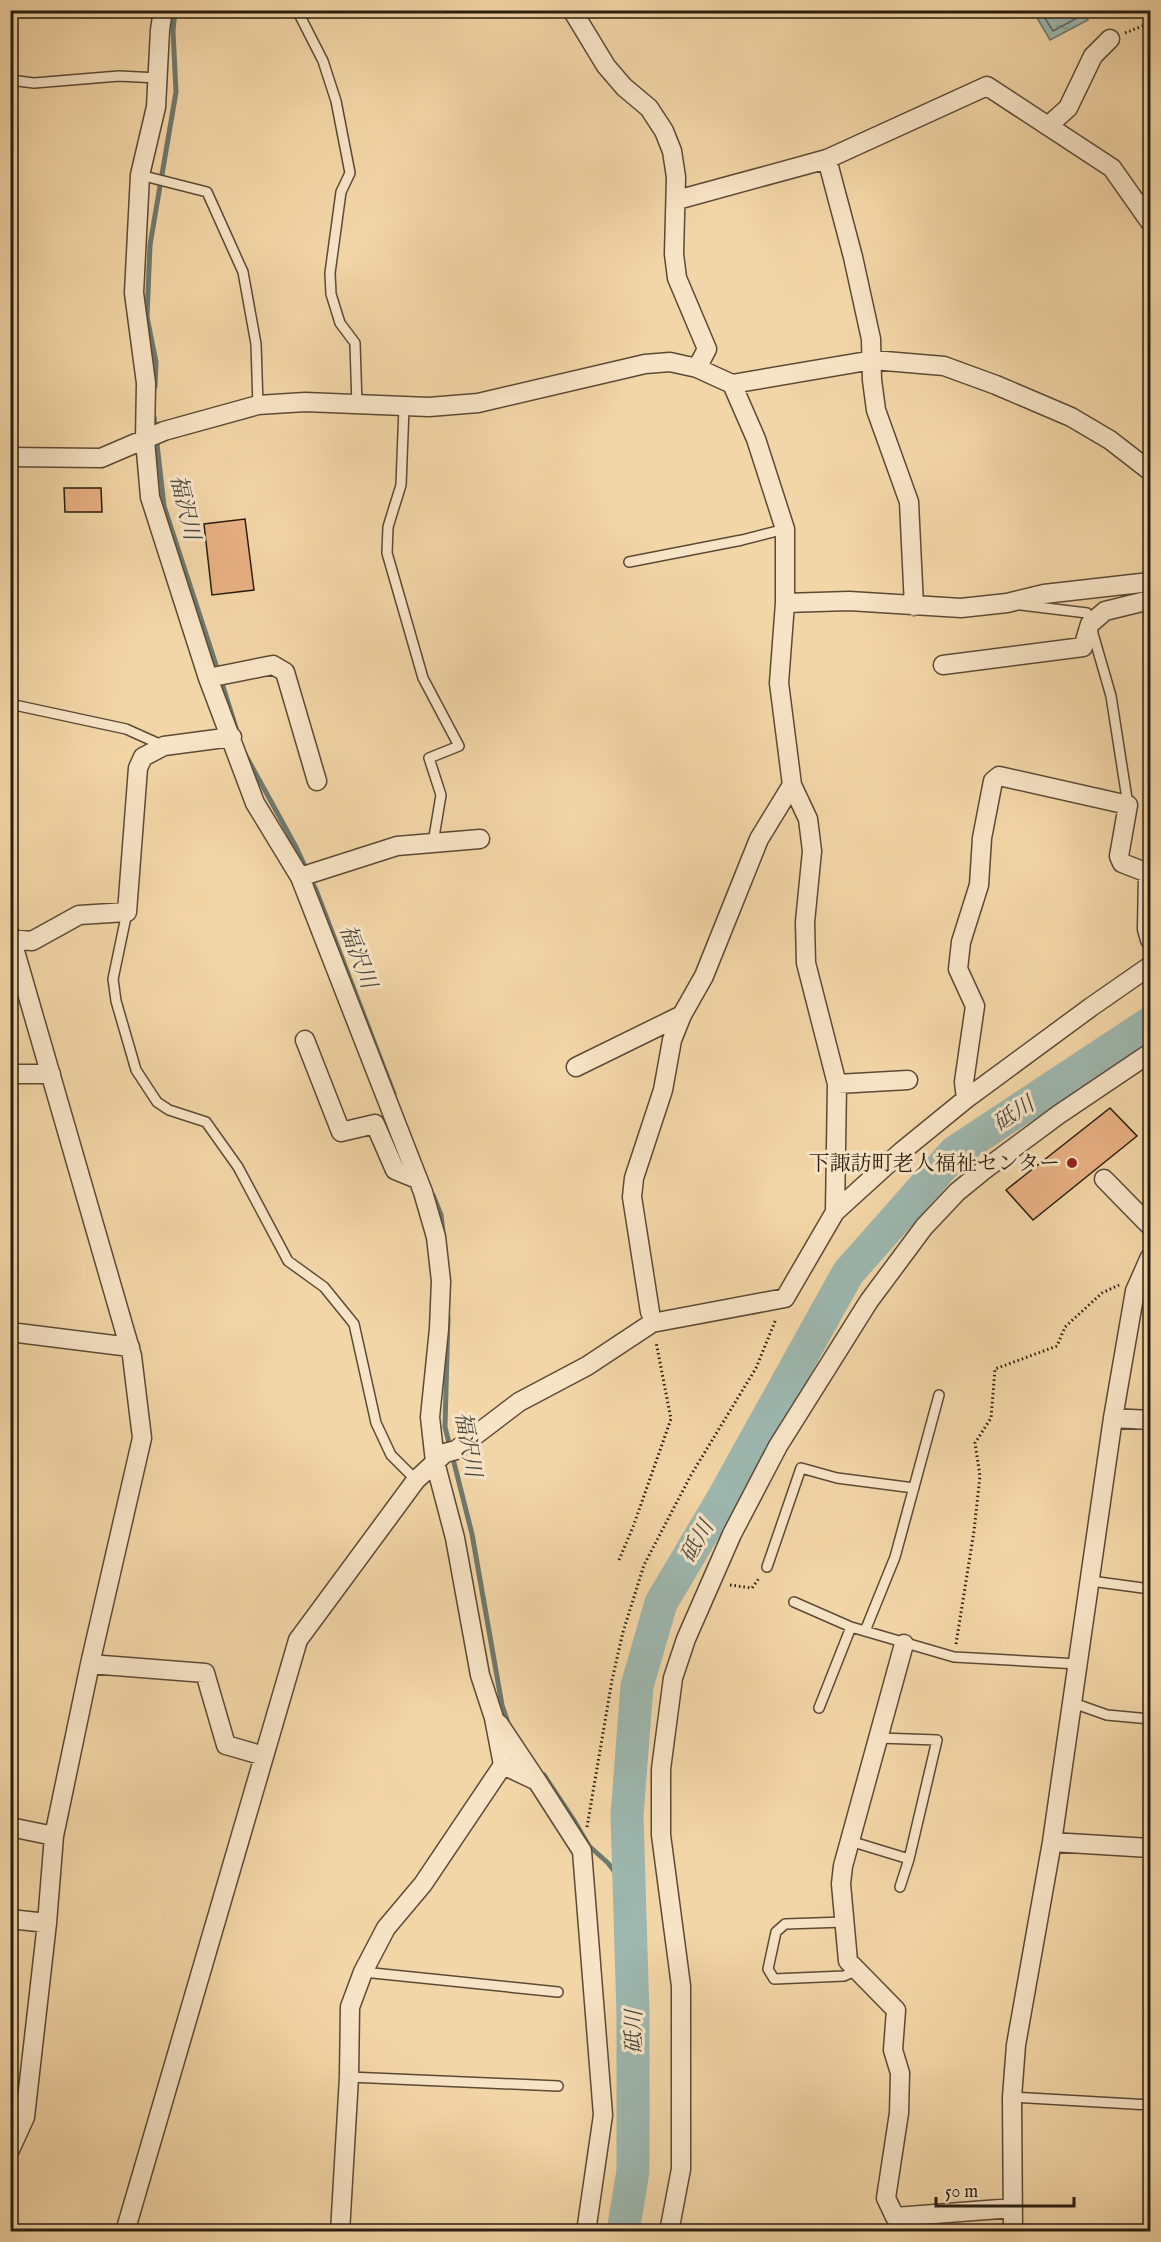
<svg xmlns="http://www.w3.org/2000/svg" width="1161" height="2242" font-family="'IM FELL English','Noto Serif JP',serif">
  <defs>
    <pattern id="water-ripples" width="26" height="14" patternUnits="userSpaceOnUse" patternTransform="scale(1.5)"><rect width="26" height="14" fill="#9db7af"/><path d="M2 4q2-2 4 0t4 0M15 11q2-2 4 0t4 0" fill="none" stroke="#80948d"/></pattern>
  </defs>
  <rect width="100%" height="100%" fill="#f3d6a7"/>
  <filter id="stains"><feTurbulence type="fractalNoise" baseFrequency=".00333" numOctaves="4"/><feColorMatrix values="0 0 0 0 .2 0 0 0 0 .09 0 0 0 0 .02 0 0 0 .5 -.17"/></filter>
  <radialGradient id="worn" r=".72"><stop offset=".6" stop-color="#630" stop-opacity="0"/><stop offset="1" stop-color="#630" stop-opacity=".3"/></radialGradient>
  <!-- water -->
  <path fill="url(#water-ripples)" stroke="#6e796f" stroke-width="1.5" d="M 1033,11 L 1083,11 L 1088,20 L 1050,40 Z"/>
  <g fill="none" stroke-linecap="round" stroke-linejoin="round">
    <!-- shore -->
    <path stroke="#626a60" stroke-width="1.5" d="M 1040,10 L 1053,31 L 1077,18 L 1078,10"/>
    <!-- stream -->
    <path stroke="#6e796f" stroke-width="5" d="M 155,387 L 156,362 L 147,317 L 150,245 L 176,92 L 173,31 L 175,10
      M 154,417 L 164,506 L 218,671
      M 221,680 L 237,731
      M 245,754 L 296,847 L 316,890 L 394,1094
      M 433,1195 L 441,1215 L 443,1232
      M 448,1316 L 445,1427 L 472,1534 L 502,1705 L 508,1723
      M 544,1775 L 575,1822 L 589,1846 L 608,1863 L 628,1889"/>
    <!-- river -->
    <path stroke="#9db7af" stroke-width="33" d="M 623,2232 L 633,2171 L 633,2015 L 627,1815 L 637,1686 L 661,1603 L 722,1500 L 848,1273 L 955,1152 L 1150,1023"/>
  </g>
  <!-- building -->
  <path fill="#e9b184" stroke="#281c10" stroke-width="1.5" d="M 64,488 L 101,488 L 102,512 L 65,512 Z
    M 245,519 L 254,590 L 212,595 L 204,524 Z
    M 1110,1108 L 1137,1136 L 1033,1220 L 1006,1190 Z"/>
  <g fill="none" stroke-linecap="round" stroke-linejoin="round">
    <!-- service casing -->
    <g stroke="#5b4a36" stroke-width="12">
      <path id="service" d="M 297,10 L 323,61 L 336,101 L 350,173 L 341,192 L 330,273 L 331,294 L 340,323 L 355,343 L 357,406
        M 10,80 L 34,83 L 119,76 L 158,78
        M 140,175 L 207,192 L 243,272 L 256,344 L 258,405
        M 404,407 L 401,485 L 388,527 L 387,553 L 423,678 L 459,746 L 429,758 L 441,795 L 433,843
        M 629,562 L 742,540 L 785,529
        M 1021,605 L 1087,613 L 1111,696 L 1128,805
        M 10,704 L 126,729 L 164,746
        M 127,912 L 113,979 L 116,1001 L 136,1070 L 157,1102 L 169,1110 L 206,1122 L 238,1167 L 288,1261 L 324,1287 L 354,1324 L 376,1423 L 391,1455 L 416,1480
        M 767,1567 L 801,1468 L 837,1478 L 914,1488
        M 1091,1581 L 1150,1589
        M 794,1602 L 851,1627 L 954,1657 L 1078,1664
        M 865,1631 L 895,1557 L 939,1395
        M 1073,1703 L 1107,1715 L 1150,1719
        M 819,1708 L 851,1627
        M 850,1841 L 909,1859 L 937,1740 L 879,1738
        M 900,1887 L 909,1859
        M 844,1922 L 785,1924 L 776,1932 L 768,1969 L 774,1979 L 844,1976 L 857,1970
        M 363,1972 L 558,1992
        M 349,2077 L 558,2086
        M 1012,2097 L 1150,2105"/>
    </g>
    <!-- minor casing -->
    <g stroke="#5b4a36" stroke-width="21">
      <path id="minor" d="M 163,10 L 160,30 L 156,107 L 140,175 L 134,293 L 146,383 L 145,440 L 150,497 L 208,678 L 255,803 L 300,877 L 423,1192 L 436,1237 L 441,1281 L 439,1329 L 430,1417 L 435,1462 L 455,1538 L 480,1675 L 494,1718 L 503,1765 L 537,1781 L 582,1851 L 603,2115 L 586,2232
        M 572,10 L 606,66 L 624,87 L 649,108 L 664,131 L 672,151 L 676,177 L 674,254 L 677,278 L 707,349 L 697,368
        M 1049,125 L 1068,108 L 1093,56 L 1110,39
        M 827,159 L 853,257 L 871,339 L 872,380 L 876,410 L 909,502 L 914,606
        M 677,200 L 827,159 L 987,86 L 1112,168 L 1150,222
        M 732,384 L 756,439 L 785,529 L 785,603 L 779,683 L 792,785 L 808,819 L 812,851 L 805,922 L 806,963 L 837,1084 L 835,1212
        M 10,457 L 101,458 L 164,431 L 258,405 L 305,402 L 429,407 L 478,403 L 645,364 L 670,362 L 697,368 L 732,384 L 873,360 L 944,366 L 996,385 L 1071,417 L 1110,440 L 1150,471
        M 785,603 L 849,601 L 961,608 L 1007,603 L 1044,594 L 1150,582
        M 943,665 L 1083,647 L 1090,624 L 1105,611 L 1150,600
        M 208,678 L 273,665 L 285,672 L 317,781
        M 300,877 L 397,846 L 480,839
        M 10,934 L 132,1356 L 142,1438 L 90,1664 L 54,1836 L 47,1923 L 25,2117 L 10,2150
        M 10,939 L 32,941 L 79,915 L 127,912 L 138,768 L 143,757 L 164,746 L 232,737
        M 305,1040 L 341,1132 L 375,1124 L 395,1170 L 417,1179
        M 576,1067 L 682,1015
        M 10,1074 L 51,1074
        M 837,1084 L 908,1080
        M 966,1099 L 964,1082 L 975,1006 L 958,969 L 961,942 L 979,885 L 982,838 L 993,781 L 999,776 L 1128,805 L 1119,856 L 1122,863 L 1148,873 L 1147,929 L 1150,940
        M 1104,1179 L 1150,1226
        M 650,1312 L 632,1197 L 634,1178 L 663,1090 L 672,1040 L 682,1015 L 704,976 L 759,839 L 792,785
        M 10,1332 L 130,1347
        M 1113,1418 L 1150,1420
        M 904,1644 L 843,1866 L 841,1884 L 848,1961 L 896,2010 L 893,2050 L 900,2073 L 899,2113 L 886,2198 L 895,2217 L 1013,2208
        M 90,1664 L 205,1673 L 226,1745 L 264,1756
        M 499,1724 L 537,1781
        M 10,1827 L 54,1836
        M 1052,1842 L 1150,1848
        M 10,1919 L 47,1923
        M 125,2232 L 298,1640 L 416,1480 L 445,1453 L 456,1450 L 519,1402 L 587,1366 L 652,1323 L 785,1298 L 835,1212 L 901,1152 L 966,1099 L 1091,1007 L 1150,966
        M 340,2232 L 349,2077 L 350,2007 L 363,1972 L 386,1928 L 423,1884 L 503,1765
        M 669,2232 L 681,2169 L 681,1986 L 661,1835 L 661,1769 L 673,1678 L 686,1639 L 732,1534 L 778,1446 L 869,1301 L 924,1227 L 957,1192 L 984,1170 L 1058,1115 L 1150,1053
        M 1013,2232 L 1012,2097 L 1016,2045 L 1052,1842 L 1113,1418 L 1135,1291 L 1150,1257"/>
    </g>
    <!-- path -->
    <path stroke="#281c10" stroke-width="3" stroke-dasharray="1.5 3" stroke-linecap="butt" d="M 1125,33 L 1150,23
      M 619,1560 L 633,1527 L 671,1419 L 656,1342
      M 730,1585 L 752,1588 L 760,1577
      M 956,1644 L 974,1531 L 980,1476 L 975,1443 L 991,1418 L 995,1369 L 1057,1346 L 1065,1327 L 1102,1293 L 1119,1285
      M 587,1827 L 612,1680 L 623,1632 L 644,1565 L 691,1475 L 756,1368 L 776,1319"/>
    <!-- service -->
    <use href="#service" stroke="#f7e4c6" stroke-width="9"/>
    <!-- minor -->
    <use href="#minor" stroke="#f7e4c6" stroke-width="18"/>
  </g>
  <!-- markers -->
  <circle fill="#8f2418" stroke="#f7e4c6" stroke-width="2" cx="1072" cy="1163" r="6"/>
  <g text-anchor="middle" stroke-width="6" stroke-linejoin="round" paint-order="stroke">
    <!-- poi labels -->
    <g font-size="21" fill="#281c10" stroke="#f7e4c6" text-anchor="end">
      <text x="1060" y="1170">下諏訪町老人福祉センター</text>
    </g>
    <!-- water labels -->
    <g font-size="22" font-style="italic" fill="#4b4a40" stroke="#f7e4c6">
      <text transform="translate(186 507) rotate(77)" y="8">福沢川</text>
      <text transform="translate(359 956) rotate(69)" y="8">福沢川</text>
      <text transform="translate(1013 1113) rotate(-33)" y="8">砥川</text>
      <text transform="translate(469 1444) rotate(80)" y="8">福沢川</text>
      <text transform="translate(696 1541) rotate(-60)" y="8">砥川</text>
      <text transform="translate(633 2032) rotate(-90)" y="8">砥川</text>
    </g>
  </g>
  <!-- margin -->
  <rect width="1161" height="2242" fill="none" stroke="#f3d6a7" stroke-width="36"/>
  <rect x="12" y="12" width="1137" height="2218" fill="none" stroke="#281c10" stroke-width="3"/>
  <rect x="18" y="18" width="1125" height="2206" fill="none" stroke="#281c10" stroke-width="1.5"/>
  <!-- scale -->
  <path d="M936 2197v9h138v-9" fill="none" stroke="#281c10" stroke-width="3"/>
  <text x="945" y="2197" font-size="18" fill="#281c10" stroke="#f7e4c6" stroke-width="4.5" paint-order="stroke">50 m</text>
  <rect width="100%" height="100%" filter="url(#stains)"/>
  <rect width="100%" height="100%" fill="url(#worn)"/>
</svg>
